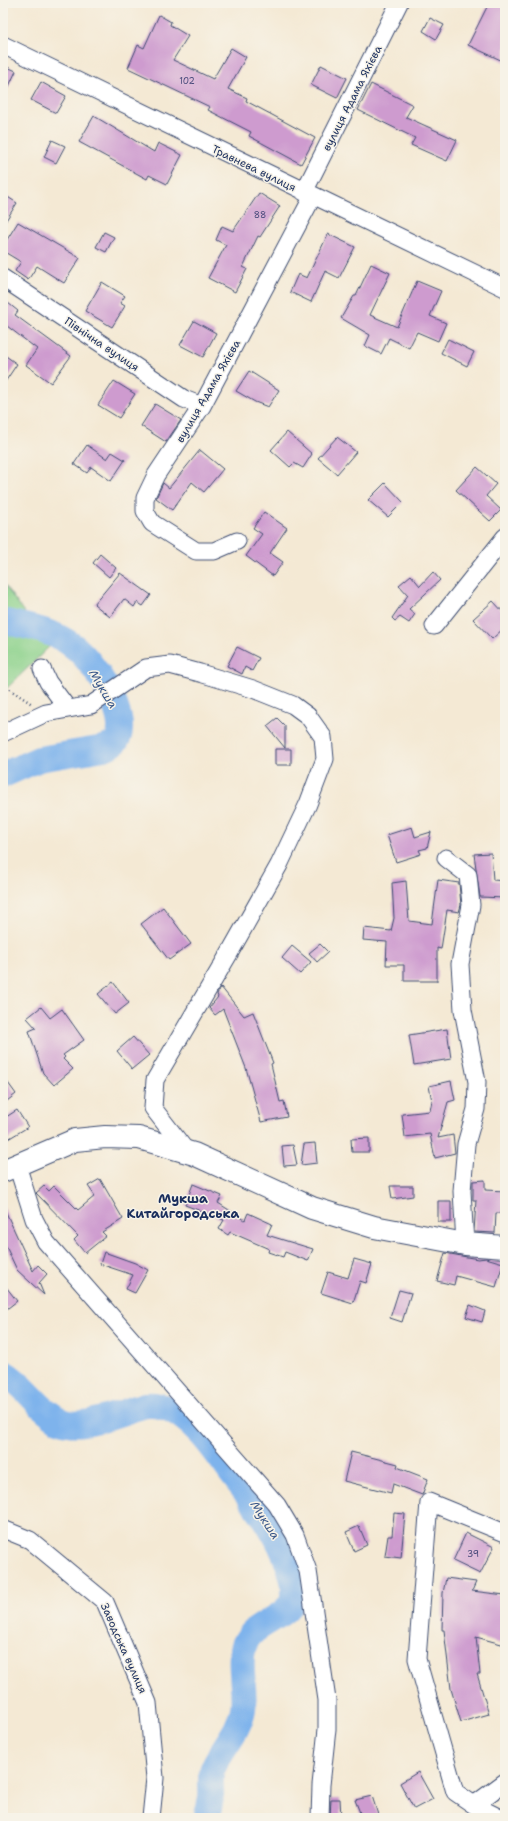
<svg xmlns="http://www.w3.org/2000/svg" width="508" height="1821" font-family="'Shantell Sans',sans-serif">
  <rect width="100%" height="100%" fill="#f7f3e8"/>
  <filter id="ink" filterUnits="userSpaceOnUse"><feTurbulence type="fractalNoise" baseFrequency=".025" numOctaves="2"/><feDisplacementMap in="SourceGraphic" scale="8" xChannelSelector="R" yChannelSelector="G"/><feConvolveMatrix kernelMatrix="1 2 1 2 8 2 1 2 1" color-interpolation-filters="sRGB"/></filter>
  <filter id="wash" filterUnits="userSpaceOnUse"><feTurbulence type="fractalNoise" baseFrequency=".012" numOctaves="4" result="noise"/><feDisplacementMap in="SourceGraphic" scale="16" xChannelSelector="R" yChannelSelector="G"/><feGaussianBlur stdDeviation="0.9" result="paint"/><feColorMatrix in="noise" values="0 0 0 0 0 0 0 0 0 0 0 0 0 0 0 0 0 1.4 0 .05"/><feComposite in="paint" operator="in"/></filter>
  <g filter="url(#wash)">
    <rect width="100%" height="100%" fill="#f4e9d4"/>
    <!-- green -->
    <path fill="#8dd28c" stroke="#548075" d="M 3,583 L 49,647 L 3,692 Z"/>
    <g fill="none" stroke-linecap="round" stroke-linejoin="round">
      <!-- river -->
      <path stroke="#7eb3ec" stroke-width="26" d="M 3,621 C 27,627 52,630 72,645 C 92,659 129,714 118,738 C 116,744 109,746 104,748 L 39,759 L 3,775
        M 3,1372 C 19,1381 29,1395 42,1407 C 49,1413 58,1421 68,1423 C 88,1427 125,1411 145,1405 C 161,1403 174,1410 186,1420 C 204,1434 217,1454 231,1473 C 254,1503 278,1531 289,1567 C 291,1575 295,1583 294,1591 C 293,1620 256,1619 245,1643 C 237,1660 246,1689 243,1709 C 239,1732 222,1747 213,1768 C 209,1777 212,1788 211,1798 C 210,1804 208,1812 206,1818"/>
    </g>
    <g id="blocks">
      <!-- building -->
      <path fill="#ce9bcf" d="M 489,3 L 505,3 L 505,62 L 468,45 Z
        M 159,15 L 171,22 L 170,25 L 188,36 L 173,60 L 213,79 L 231,48 L 246,57 L 228,89 L 247,98 L 246,101 L 315,138 L 301,164 L 249,136 L 251,132 L 208,110 L 210,107 L 128,68 L 138,45 L 144,48 Z
        M 430,18 L 444,25 L 436,39 L 423,31 Z
        M 3,65 L 16,71 L 3,99 Z
        M 321,65 L 347,78 L 337,98 L 311,85 Z
        M 41,82 L 66,96 L 56,113 L 31,100 Z
        M 371,84 L 413,105 L 406,117 L 457,140 L 447,161 L 411,145 L 415,138 L 358,110 Z
        M 94,116 L 154,152 L 158,143 L 182,155 L 167,184 L 149,175 L 147,179 L 79,142 Z
        M 52,140 L 65,146 L 56,163 L 44,157 Z
        M 259,193 L 280,206 L 260,237 L 258,236 L 243,267 L 247,269 L 235,292 L 208,278 L 226,245 L 216,240 L 222,226 L 233,231 Z
        M 3,194 L 17,203 L 3,225 Z
        M 18,222 L 80,258 L 64,283 L 37,266 L 28,280 L 15,271 L 21,262 L 3,251 L 3,246 Z
        M 104,232 L 114,237 L 106,252 L 96,247 Z
        M 328,234 L 355,247 L 339,278 L 325,271 L 311,302 L 290,292 L 298,274 L 307,278 Z
        M 371,264 L 390,273 L 370,315 L 397,327 L 417,281 L 441,291 L 430,316 L 446,323 L 438,341 L 417,332 L 409,348 L 389,338 L 381,354 L 365,346 L 370,335 L 341,318 L 354,296 L 356,296 Z
        M 102,282 L 125,296 L 120,303 L 125,306 L 112,327 L 85,311 Z
        M 3,299 L 18,311 L 15,315 L 71,356 L 51,383 L 26,365 L 37,349 L 7,326 L 3,332 Z
        M 194,321 L 216,333 L 203,357 L 180,345 Z
        M 448,339 L 474,352 L 467,366 L 441,353 Z
        M 3,354 L 17,364 L 3,385 Z
        M 249,371 L 279,390 L 268,407 L 255,402 L 236,391 Z
        M 114,381 L 135,394 L 119,418 L 98,405 Z
        M 155,404 L 181,420 L 166,442 L 141,426 Z
        M 287,432 L 312,454 L 303,468 L 294,463 L 290,467 L 271,450 Z
        M 337,437 L 356,452 L 337,474 L 318,458 Z
        M 87,445 L 107,459 L 112,452 L 125,460 L 111,481 L 91,467 L 87,473 L 74,464 Z
        M 200,450 L 223,469 L 204,492 L 192,482 L 172,510 L 156,498 L 163,483 L 169,488 Z
        M 477,467 L 496,484 L 486,496 L 501,510 L 490,521 L 456,490 Z
        M 385,483 L 403,502 L 388,517 L 368,500 Z
        M 264,512 L 287,528 L 270,553 L 283,562 L 273,576 L 246,556 L 262,534 L 253,528 Z
        M 100,554 L 116,568 L 109,577 L 93,563 Z
        M 433,572 L 440,580 L 409,609 L 415,614 L 409,623 L 400,617 L 395,621 L 392,618 L 408,595 L 399,585 L 411,575 L 420,586 Z
        M 120,573 L 151,595 L 143,606 L 137,602 L 134,607 L 124,599 L 110,617 L 94,604 Z
        M 493,601 L 505,614 L 505,627 L 492,639 L 473,619 Z
        M 237,647 L 259,658 L 252,671 L 245,667 L 242,674 L 227,666 Z
        M 277,718 L 285,726 L 285,748 L 267,726 Z
        M 275,749 L 291,749 L 291,765 L 275,765 Z
        M 412,827 L 415,837 L 431,832 L 427,848 L 419,850 L 421,854 L 396,862 L 387,835 Z
        M 491,853 L 493,880 L 505,881 L 505,898 L 480,897 L 474,854 Z
        M 438,880 L 459,883 L 461,905 L 459,912 L 447,910 L 441,949 L 437,948 L 437,981 L 404,981 L 404,965 L 386,965 L 387,942 L 363,940 L 364,928 L 391,931 L 394,918 L 392,883 L 406,881 L 409,921 L 432,924 Z
        M 163,907 L 191,944 L 169,960 L 141,924 Z
        M 320,944 L 328,952 L 317,962 L 309,953 Z
        M 292,946 L 311,962 L 300,974 L 282,958 Z
        M 113,982 L 129,1003 L 115,1014 L 98,994 Z
        M 221,987 L 244,1016 L 253,1012 L 273,1063 L 271,1064 L 280,1102 L 284,1101 L 287,1117 L 261,1122 L 246,1068 L 223,1009 L 215,1015 L 209,1008 L 218,997 L 217,994 Z
        M 41,1007 L 50,1018 L 62,1009 L 84,1040 L 63,1055 L 65,1057 L 63,1059 L 73,1069 L 54,1085 L 43,1073 L 29,1031 L 36,1028 L 27,1018 Z
        M 447,1029 L 451,1059 L 414,1065 L 409,1035 Z
        M 133,1037 L 149,1055 L 132,1069 L 117,1051 Z
        M 3,1076 L 16,1094 L 3,1104 Z
        M 451,1081 L 455,1100 L 448,1102 L 438,1138 L 453,1135 L 455,1153 L 435,1158 L 430,1134 L 405,1137 L 402,1114 L 430,1111 L 432,1101 L 429,1086 Z
        M 17,1110 L 28,1127 L 3,1142 L 3,1119 Z
        M 369,1138 L 369,1152 L 352,1152 L 351,1139 Z
        M 315,1143 L 317,1163 L 301,1165 L 304,1144 Z
        M 293,1145 L 297,1165 L 284,1166 L 282,1146 Z
        M 100,1179 L 123,1219 L 102,1232 L 106,1236 L 85,1253 L 74,1240 L 78,1236 L 36,1193 L 44,1186 L 49,1191 L 54,1186 L 78,1210 L 95,1196 L 88,1186 Z
        M 485,1180 L 485,1190 L 505,1191 L 505,1213 L 496,1213 L 495,1233 L 474,1232 L 476,1200 L 473,1200 L 473,1181 Z
        M 193,1184 L 222,1196 L 218,1203 L 245,1220 L 248,1213 L 272,1224 L 267,1235 L 313,1249 L 308,1261 L 285,1252 L 283,1257 L 268,1252 L 269,1249 L 230,1232 L 228,1235 L 219,1229 L 224,1220 L 185,1205 Z
        M 390,1186 L 413,1186 L 413,1196 L 392,1199 Z
        M 438,1201 L 451,1201 L 451,1222 L 438,1222 Z
        M 3,1206 L 33,1271 L 38,1265 L 47,1274 L 39,1283 L 44,1295 L 17,1270 L 3,1240 Z
        M 104,1252 L 135,1263 L 148,1270 L 135,1293 L 126,1289 L 133,1275 L 100,1264 Z
        M 445,1253 L 478,1259 L 486,1258 L 503,1263 L 496,1287 L 456,1276 L 454,1285 L 437,1281 Z
        M 354,1259 L 372,1264 L 366,1283 L 360,1281 L 353,1303 L 321,1293 L 328,1272 L 348,1278 Z
        M 3,1283 L 17,1301 L 3,1312 Z
        M 399,1290 L 411,1293 L 402,1322 L 390,1318 Z
        M 470,1305 L 485,1311 L 482,1322 L 466,1317 Z
        M 351,1452 L 398,1464 L 397,1467 L 428,1479 L 422,1495 L 393,1484 L 391,1493 L 344,1481 Z
        M 394,1513 L 405,1514 L 401,1558 L 385,1556 L 388,1536 L 392,1536 Z
        M 359,1526 L 367,1545 L 354,1551 L 346,1532 Z
        M 466,1533 L 494,1547 L 480,1574 L 453,1561 Z
        M 446,1578 L 476,1582 L 472,1591 L 505,1595 L 505,1645 L 476,1637 L 480,1674 L 477,1674 L 489,1714 L 461,1722 L 451,1689 L 444,1630 L 442,1630 L 443,1593 Z
        M 418,1772 L 433,1799 L 414,1809 L 400,1783 Z
        M 372,1796 L 379,1818 L 362,1818 L 355,1800 Z
        M 331,1799 L 340,1799 L 341,1818 L 330,1818 Z"/>
    </g>
  </g>
  <g filter="url(#ink)">
    <use href="#blocks" fill-opacity="0" stroke="#3c4b70" stroke-width="1"/>
    <g fill="none" stroke-linecap="round" stroke-linejoin="round">
      <!-- minor casing -->
      <g stroke="#3c4b70" stroke-width="19">
        <path id="minor" d="M 3,45 L 505,288
          M 304,192 L 399,3
          M 3,278 L 184,399 L 202,406
          M 237,541 L 214,551 L 196,551 L 152,523 L 145,511 L 145,498 L 156,475 L 202,406 L 313,196
          M 434,626 L 505,537
          M 42,669 L 48,682 L 68,709
          M 3,733 L 46,713 L 91,705 L 146,668 L 170,665 L 200,673 L 253,689 L 293,705 L 308,716 L 323,737 L 325,759 L 308,804 L 279,865 L 230,952 L 155,1080 L 153,1108 L 187,1152
          M 446,858 L 468,875 L 471,905 L 460,964 L 463,1010 L 477,1082 L 476,1109 L 466,1144 L 462,1191 L 465,1244
          M 17,1165 L 34,1219 L 46,1242 L 277,1505 L 295,1535 L 308,1571 L 327,1700 L 327,1729 L 321,1785 L 320,1818
          M 3,1529 L 30,1540 L 105,1602 L 148,1703 L 155,1778 L 151,1818
          M 505,1533 L 429,1502 L 417,1659 L 455,1792 L 474,1805 L 505,1782
          M 474,1805 L 500,1818"/>
      </g>
      <!-- secondary casing -->
      <g stroke="#3c4b70" stroke-width="24">
        <path id="secondary" d="M 3,1171 L 75,1140 L 105,1137 L 139,1138 L 194,1154 L 312,1208 L 374,1227 L 465,1244 L 505,1247"/>
      </g>
      <!-- path -->
      <path stroke="#3c4b70" stroke-width="2.5" stroke-dasharray="1 3" stroke-linecap="butt" d="M 3,685 L 32,704"/>
      <!-- minor -->
      <use href="#minor" stroke="#fff" stroke-width="17"/>
      <!-- secondary -->
      <use href="#secondary" stroke="#fff" stroke-width="22"/>
    </g>
  </g>
  <g text-anchor="middle" stroke-width="3" stroke-linejoin="round" paint-order="stroke">
    <!-- number labels -->
    <g font-size="9" fill="#484a7a">
      <text x="187" y="84">102</text>
      <text x="260" y="218">88</text>
      <text x="473" y="1557">39</text>
    </g>
    <!-- street labels -->
    <g font-size="11" fill="#1b2f5e" stroke="#f7f3e8">
      <text transform="translate(352 98) rotate(-63)" y="4">вулиця Адама Яхієва</text>
      <text transform="translate(254 168) rotate(26)" y="4">Травнева вулиця</text>
      <text transform="translate(102 344) rotate(34)" y="4">Північна вулиця</text>
      <text transform="translate(208 391) rotate(-60)" y="4">вулиця Адама Яхієва</text>
      <text transform="translate(124 1648) rotate(66)" y="4">Заводська вулиця</text>
    </g>
    <!-- water labels -->
    <g font-size="12" font-style="italic" fill="#395789" stroke="#f7f3e8">
      <text transform="translate(103 689) rotate(59)" y="4">Мукша</text>
      <text transform="translate(265 1520) rotate(57)" y="4">Мукша</text>
    </g>
    <!-- quarter labels -->
    <g font-size="13" font-weight="bold" fill="#1b2f5e" stroke="#f7f3e8">
      <text x="183" y="1203">Мукша<tspan x="183" dy="15">Китайгородська</tspan></text>
    </g>
  </g>
  <!-- margin -->
  <rect width="508" height="1821" fill="none" stroke="#f7f3e8" stroke-width="16"/>
</svg>
